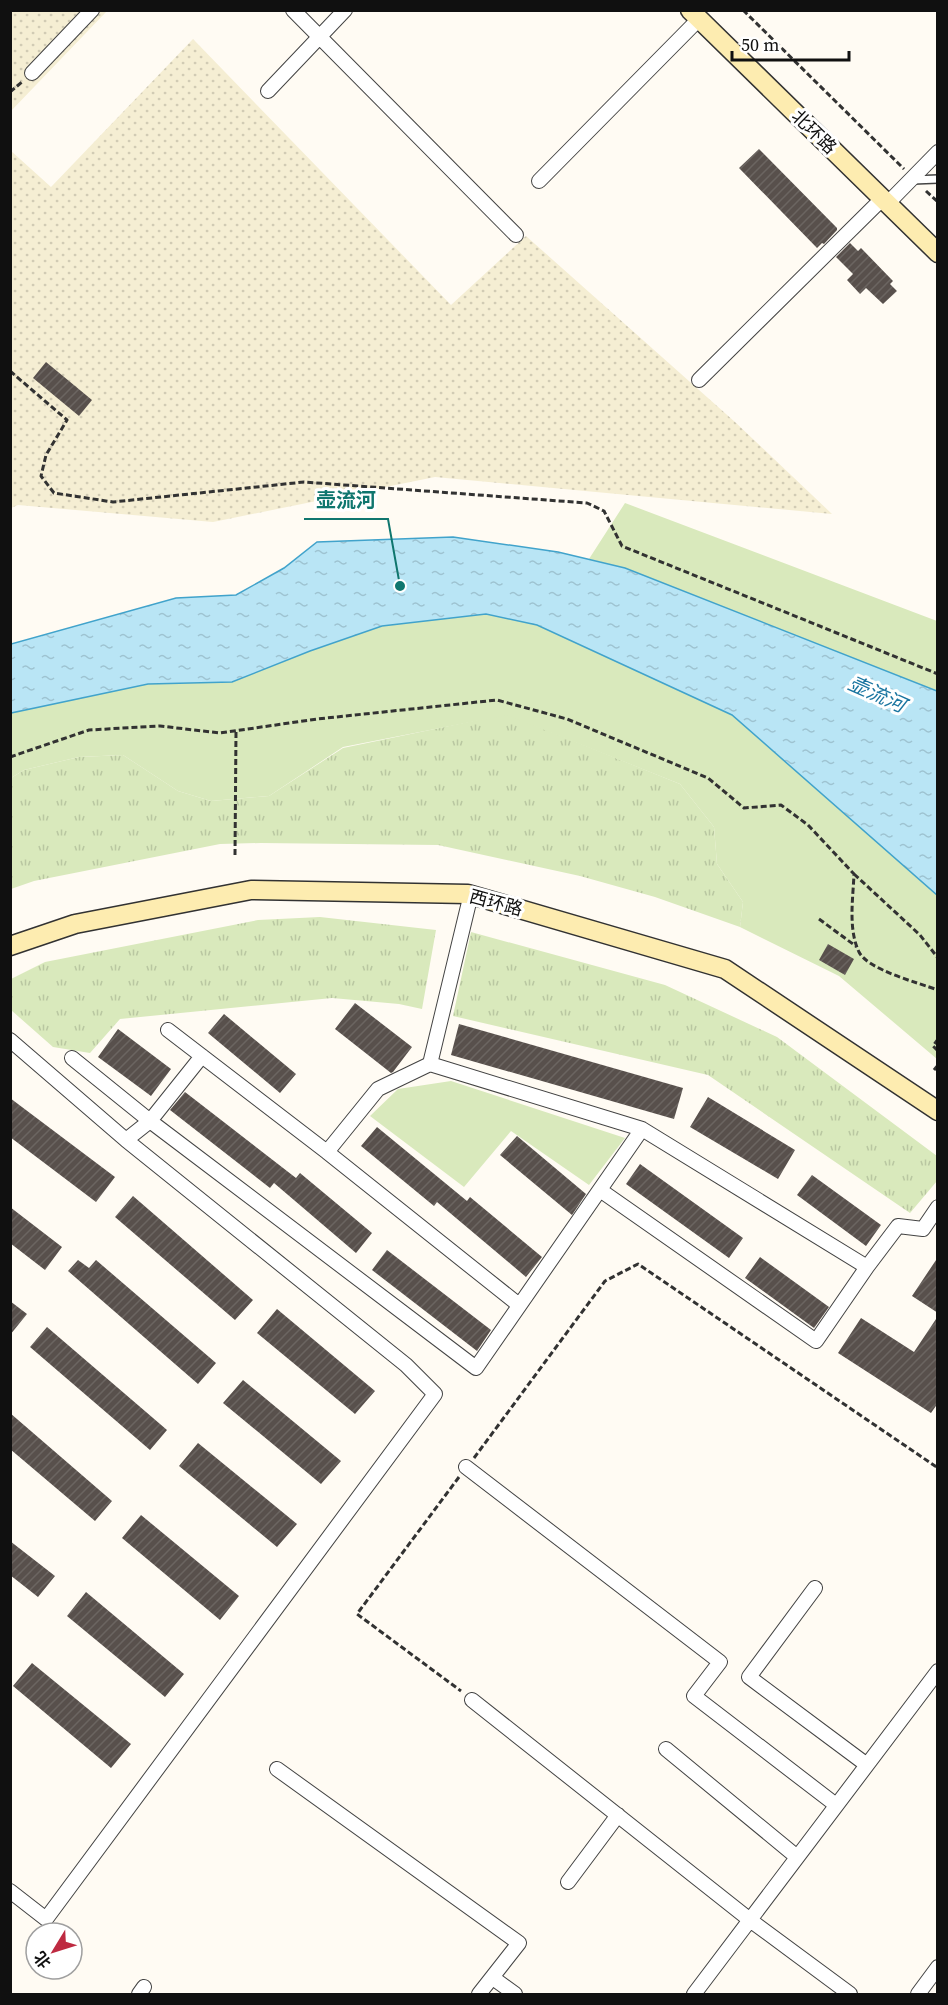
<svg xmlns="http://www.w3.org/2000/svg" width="948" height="2005" font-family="'Source Serif 4','Noto Sans SC',serif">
  <defs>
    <pattern id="farmland-dots" width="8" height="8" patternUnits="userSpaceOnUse" patternTransform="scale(1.5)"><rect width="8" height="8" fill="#f5eed3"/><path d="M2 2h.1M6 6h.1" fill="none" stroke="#d1cbb4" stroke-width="1.8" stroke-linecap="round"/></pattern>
    <pattern id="grass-tufts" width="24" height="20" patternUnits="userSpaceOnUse" patternTransform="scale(1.5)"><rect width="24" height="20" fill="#d9e9bc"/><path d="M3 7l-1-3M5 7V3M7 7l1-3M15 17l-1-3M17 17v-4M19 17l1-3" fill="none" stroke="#b9c7a1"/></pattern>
    <pattern id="water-ripples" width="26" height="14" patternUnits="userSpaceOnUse" patternTransform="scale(1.5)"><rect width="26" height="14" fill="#b9e5f5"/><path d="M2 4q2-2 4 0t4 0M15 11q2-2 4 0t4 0" fill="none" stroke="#9ec3d1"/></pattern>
    <pattern id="building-hatch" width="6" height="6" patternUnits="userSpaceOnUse" patternTransform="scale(1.5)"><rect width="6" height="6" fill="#58504c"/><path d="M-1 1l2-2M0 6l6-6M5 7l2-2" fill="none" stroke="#6b6561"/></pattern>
  </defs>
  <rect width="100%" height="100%" fill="#fffbf3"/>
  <!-- farmland -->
  <path fill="url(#farmland-dots)" d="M 11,11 L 107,11 L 11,111 Z
    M 193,39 L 451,305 L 526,236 L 735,422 L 832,514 L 435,477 L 213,522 L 18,505 L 11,508 L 10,150 L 51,187 Z"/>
  <!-- grass -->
  <path fill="url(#grass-tufts)" d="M 507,714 L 680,784 L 714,827 L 717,864 L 743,902 L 740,927 L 655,897 L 580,876 L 438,845 L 261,843 L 220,844 L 34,881 L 11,889 L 11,778 L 24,770 L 79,757 L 123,755 L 178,791 L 211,801 L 269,796 L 343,748 Z
    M 320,917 L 436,930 L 422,1009 L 399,1004 L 332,998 L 120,1019 L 90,1053 L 53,1047 L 11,1010 L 11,979 L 45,962 L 258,920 Z
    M 471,932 L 665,985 L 777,1037 L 937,1156 L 937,1181 L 910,1213 L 708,1075 L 453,1016 Z"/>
  <!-- park -->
  <path fill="#d9e9bc" d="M 625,503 L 937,621 L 937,691 L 625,568 L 589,559 Z
    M 486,614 L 537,625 L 732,715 L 937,895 L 937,1059 L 839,976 L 740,927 L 743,902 L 717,864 L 714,827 L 680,784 L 507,715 L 343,747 L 269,796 L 211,801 L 178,791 L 123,755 L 79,757 L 24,770 L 11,778 L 11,713 L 148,684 L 232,682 L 310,651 L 382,626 Z
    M 451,1081 L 625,1138 L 589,1185 L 511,1131 L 464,1187 L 370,1116 L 398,1089 Z"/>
  <!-- water -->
  <path fill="url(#water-ripples)" stroke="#41a3cb" stroke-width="1.5" d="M 453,537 L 558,552 L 625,568 L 937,691 L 937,895 L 732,715 L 537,625 L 486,614 L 382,626 L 310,651 L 232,682 L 148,684 L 11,713 L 11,644 L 176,598 L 236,595 L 284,568 L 317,542 Z"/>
  <!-- building -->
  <path fill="url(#building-hatch)" d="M 759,149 L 837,228 L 837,230 L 824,244 L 822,243 L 817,248 L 739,168 Z
    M 850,243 L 858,251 L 861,248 L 893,281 L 890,284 L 897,291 L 883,304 L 866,288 L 860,294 L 847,280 L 853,274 L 836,257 Z
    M 46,362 L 92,400 L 79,416 L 33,378 Z
    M 828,944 L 854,959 L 845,975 L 819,960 Z
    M 355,1003 L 412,1047 L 393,1072 L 391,1073 L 335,1029 Z
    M 224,1014 L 296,1074 L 280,1093 L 208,1033 Z
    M 459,1024 L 683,1088 L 674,1119 L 451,1055 Z
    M 118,1029 L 171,1069 L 151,1096 L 98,1057 Z
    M 185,1092 L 296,1178 L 300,1173 L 372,1233 L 356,1253 L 274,1183 L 270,1188 L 170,1110 Z
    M 708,1097 L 795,1150 L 778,1179 L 690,1127 Z
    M 10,1098 L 115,1177 L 96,1202 L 10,1137 Z
    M 377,1127 L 467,1201 L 470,1197 L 542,1257 L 526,1277 L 437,1202 L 434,1206 L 361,1146 Z
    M 517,1136 L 586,1194 L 572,1215 L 500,1155 Z
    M 640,1164 L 743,1238 L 729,1258 L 626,1184 Z
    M 812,1175 L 881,1225 L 866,1246 L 797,1195 Z
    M 133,1196 L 253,1300 L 235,1320 L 115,1217 Z
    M 10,1207 L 62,1247 L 45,1270 L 10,1243 Z
    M 387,1250 L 491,1330 L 477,1351 L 372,1270 Z
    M 760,1257 L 829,1307 L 814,1328 L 745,1278 Z
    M 938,1257 L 938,1313 L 912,1296 Z
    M 78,1260 L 89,1268 L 96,1260 L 216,1363 L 198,1384 L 68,1271 Z
    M 10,1301 L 27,1314 L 10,1335 Z
    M 277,1309 L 375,1391 L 355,1414 L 257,1333 Z
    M 938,1316 L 938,1403 L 931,1413 L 838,1353 L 861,1318 L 914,1352 Z
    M 47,1327 L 167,1430 L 150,1450 L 30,1347 Z
    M 243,1380 L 341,1461 L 321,1484 L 223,1403 Z
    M 10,1413 L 112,1501 L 95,1521 L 10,1449 Z
    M 198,1443 L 297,1524 L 277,1547 L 179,1466 Z
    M 141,1515 L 239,1596 L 220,1620 L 122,1538 Z
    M 10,1541 L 55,1576 L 38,1597 L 10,1575 Z
    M 86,1592 L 184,1674 L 165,1697 L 67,1616 Z
    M 32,1663 L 131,1744 L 111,1768 L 13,1686 Z"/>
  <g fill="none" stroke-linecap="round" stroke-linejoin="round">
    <!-- lane casing -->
    <g stroke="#434343" stroke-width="10">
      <path id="lane" d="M 913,180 L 938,179"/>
    </g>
    <!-- street casing -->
    <g stroke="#434343" stroke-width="16">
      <path id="street" d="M 293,10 L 516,235
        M 32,73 L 92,10
        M 268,91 L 345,10
        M 539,181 L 699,19
        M 887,204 L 938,152
        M 699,380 L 882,199
        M 168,1030 L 327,1152 L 378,1089 L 430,1064 L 471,894
        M 10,1040 L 126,1140 L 406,1365 L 435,1394 L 46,1919 L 10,1891
        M 72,1058 L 150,1121 L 476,1368 L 642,1129
        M 430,1064 L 642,1129 L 867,1267 L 898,1226 L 923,1229 L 938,1207
        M 126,1140 L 150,1121 L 202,1056
        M 327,1152 L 519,1305
        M 600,1190 L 816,1341 L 867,1267
        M 466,1467 L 720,1662 L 694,1696 L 836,1805
        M 815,1588 L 749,1677 L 867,1765
        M 472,1700 L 750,1920 L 850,1994
        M 666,1749 L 797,1857
        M 277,1769 L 519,1943 L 479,1994
        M 568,1882 L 618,1815
        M 493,1978 L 515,1994
        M 139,1994 L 144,1987
        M 694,1994 L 938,1671
        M 918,1994 L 938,1967"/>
    </g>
    <!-- secondary casing -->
    <g stroke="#323232" stroke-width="21">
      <path id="secondary" d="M 690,10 L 938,253
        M 10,946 L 75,924 L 251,890 L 468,894 L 725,969 L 938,1111"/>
    </g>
    <!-- path -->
    <path stroke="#323232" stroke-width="3" stroke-dasharray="6 3" stroke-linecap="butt" d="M 743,10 L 904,169
      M 10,92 L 22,82
      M 926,191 L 938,202
      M 10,371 L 67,420 L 46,455 L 41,476 L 54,493 L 113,502 L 304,482 L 587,503 L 604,511 L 622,546 L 938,674
      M 10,757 L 89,730 L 160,726 L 220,733 L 317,719 L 497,700 L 567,719 L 708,778 L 744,808 L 781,805 L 808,825 L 854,874 C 853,899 848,929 859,952 C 868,970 919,983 938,990
      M 235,855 L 236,731
      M 854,874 L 920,935 L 938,958
      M 819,919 L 857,947
      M 938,1039 L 933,1046 L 938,1051
      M 934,1070 L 938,1065
      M 474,1458 L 605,1281 L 638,1264 L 938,1468
      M 459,1477 L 357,1614 L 461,1691"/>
    <!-- lane -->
    <use href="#lane" stroke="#fff" stroke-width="7"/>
    <!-- street -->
    <use href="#street" stroke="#fff" stroke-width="14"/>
    <!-- secondary -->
    <use href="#secondary" stroke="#fdecb0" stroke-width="18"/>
  </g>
  <g text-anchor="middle" stroke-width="6" stroke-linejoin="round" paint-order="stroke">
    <!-- street labels -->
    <g font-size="18" fill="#101010" stroke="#fff">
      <text transform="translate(814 132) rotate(44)" y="6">北环路</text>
      <text transform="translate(496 903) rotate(15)" y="6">西环路</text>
    </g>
    <!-- water labels -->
    <g font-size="20" font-style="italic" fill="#1a75a0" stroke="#fff">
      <text transform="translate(877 694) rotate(24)" y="7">壶流河</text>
    </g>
  </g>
  <!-- callouts -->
  <path fill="none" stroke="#0f766e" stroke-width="2" d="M400 586L388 519H304"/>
  <circle fill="#0f766e" stroke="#fff" stroke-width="2" cx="400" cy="586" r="6"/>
  <g font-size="20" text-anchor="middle" font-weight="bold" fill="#0f766e" stroke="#fff" stroke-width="6" stroke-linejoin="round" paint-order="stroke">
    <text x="346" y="507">壶流河</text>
  </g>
  <!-- border -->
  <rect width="948" height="2005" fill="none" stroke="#101010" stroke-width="24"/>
  <!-- north arrow -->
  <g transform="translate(54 1951) rotate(232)"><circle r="28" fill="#ffffff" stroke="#9f9f9f" stroke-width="1.5"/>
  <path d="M0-4.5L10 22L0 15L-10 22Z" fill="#be2a41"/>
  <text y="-9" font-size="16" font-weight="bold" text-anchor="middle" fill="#101010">北</text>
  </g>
  <!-- scale -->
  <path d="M732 51v9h117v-9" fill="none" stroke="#101010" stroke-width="3"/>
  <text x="741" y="51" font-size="18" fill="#101010" stroke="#ffffff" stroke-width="4.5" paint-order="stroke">50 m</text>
</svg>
